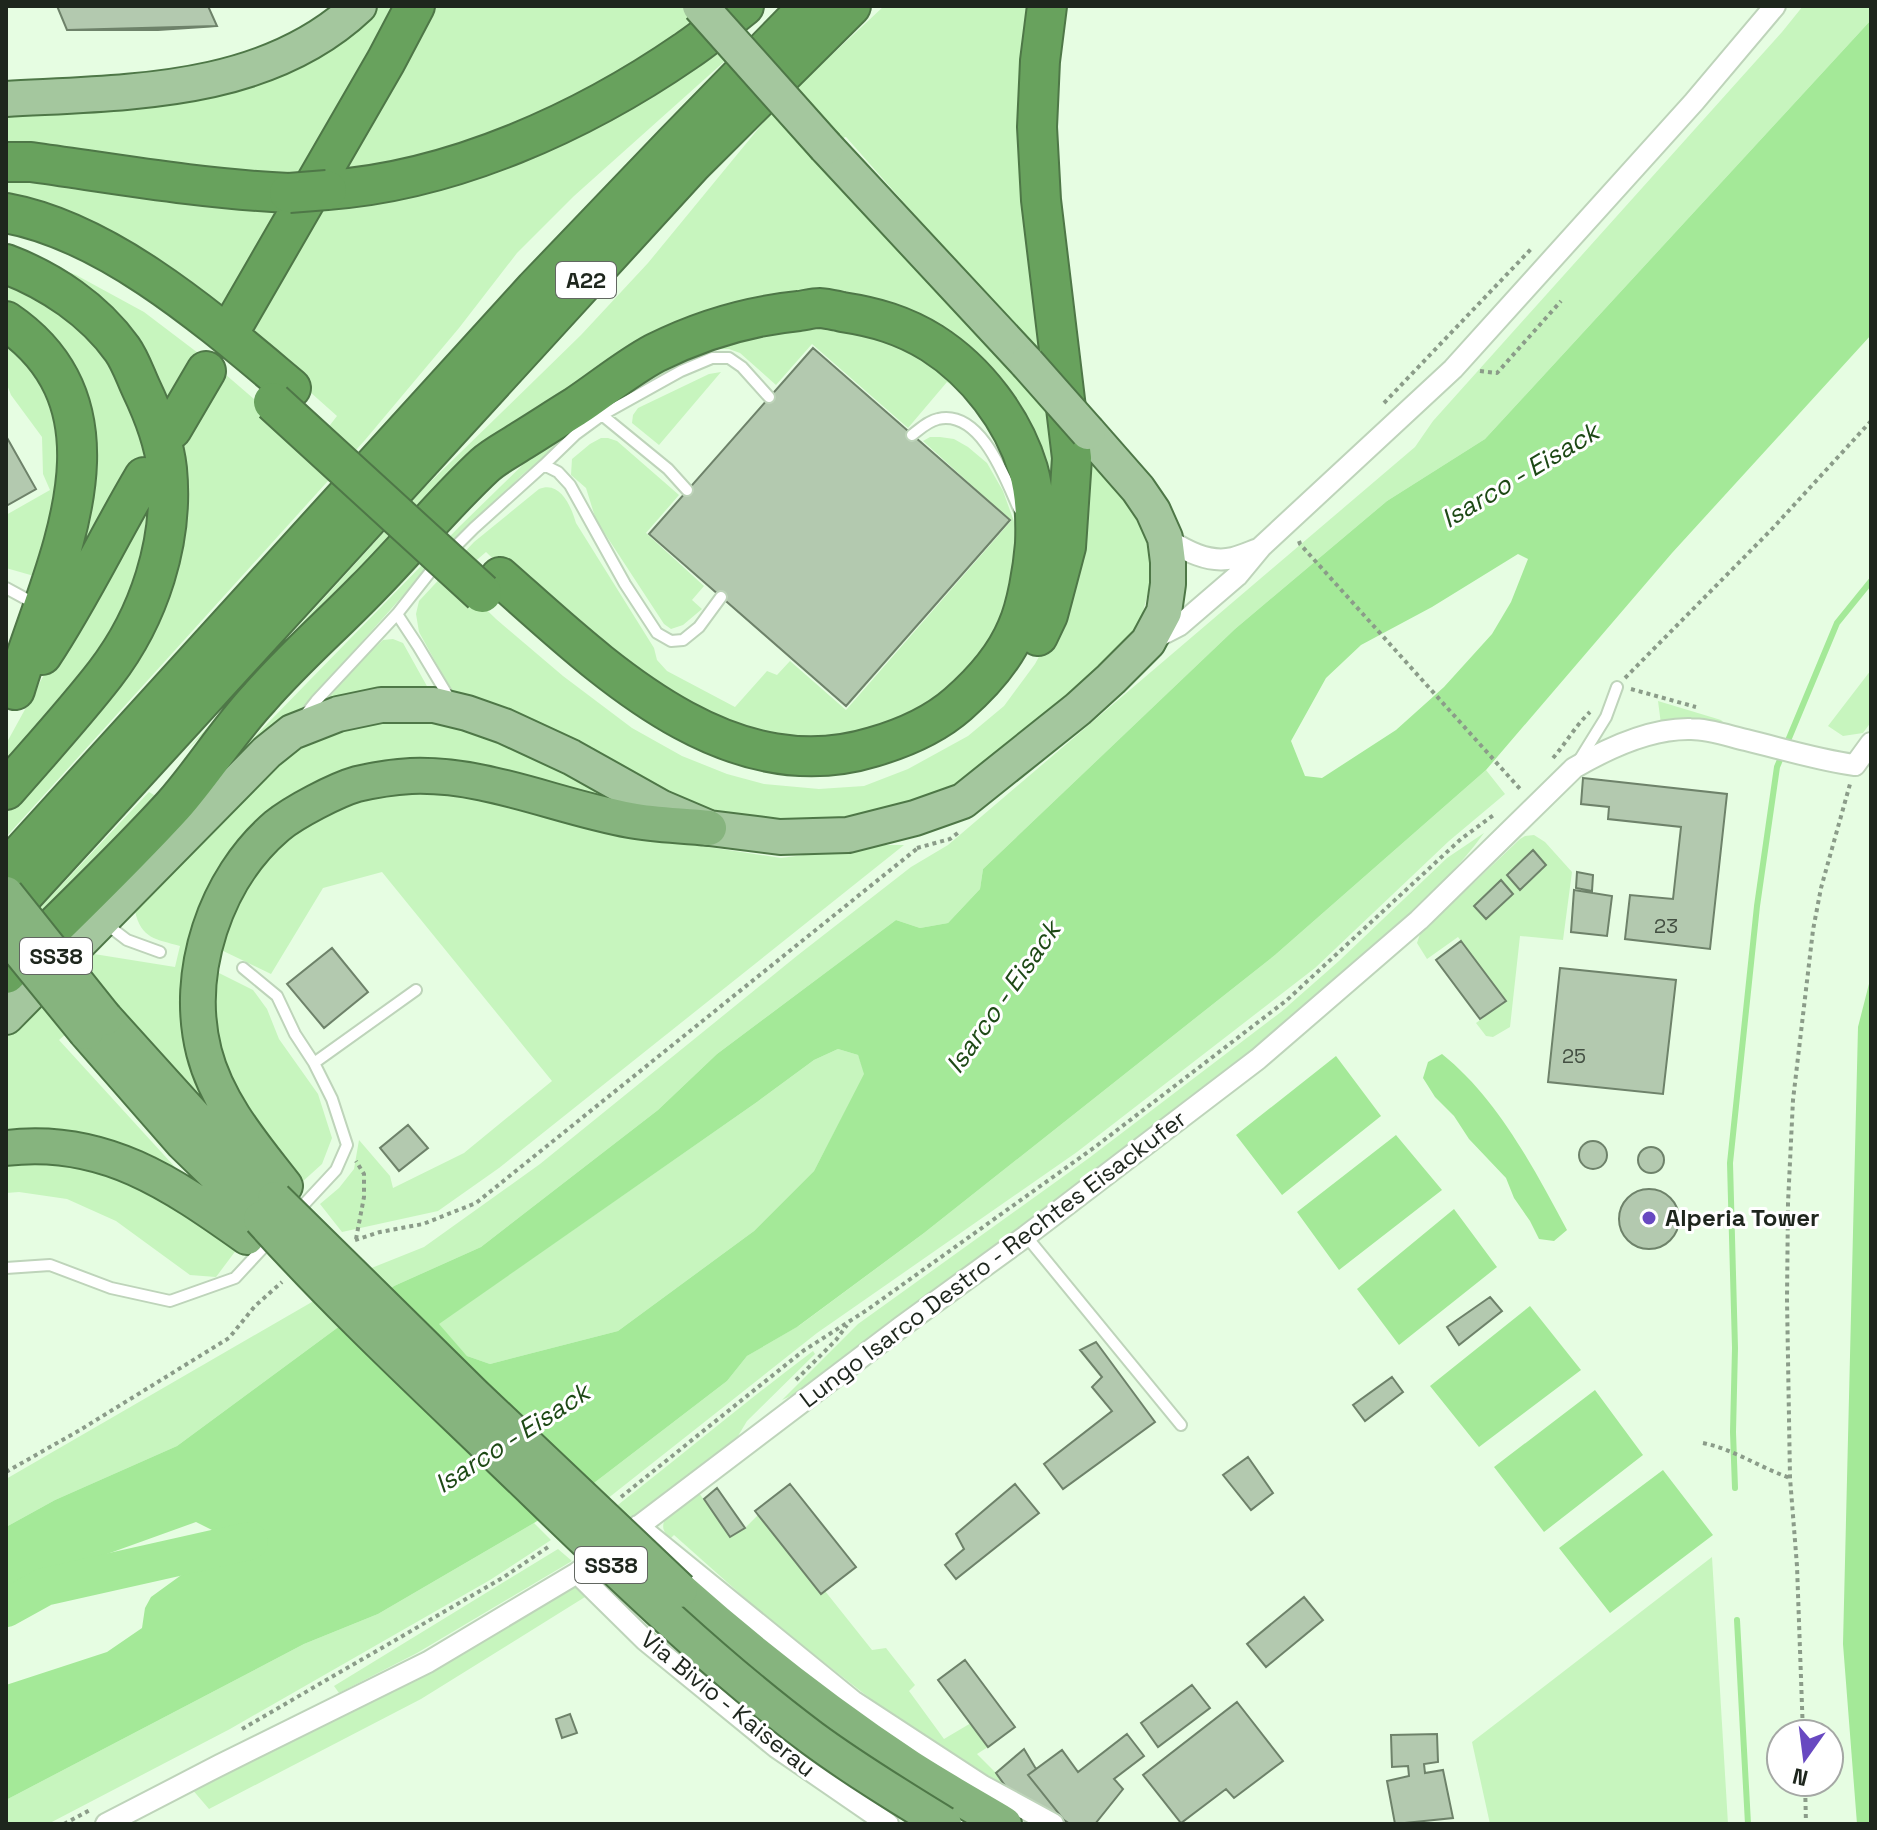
<svg xmlns="http://www.w3.org/2000/svg" width="1877" height="1830" font-family="'Space Grotesk',sans-serif">
  <rect width="100%" height="100%" fill="#e6fde2"/>
  <!-- green -->
  <path fill="#c7f5be" fill-rule="evenodd" d="M 375,6 L 402,6 L 304,179 L 6,153 L 6,109 L 127,102 Z
    M 420,6 L 732,6 L 495,143 L 332,177 Z
    M 884,6 L 1037,6 L 1059,423 L 1056,536 L 1037,467 L 915,325 L 698,324 L 363,581 L 186,751 L 422,490 L 581,335 L 648,263 L 776,107 ZM 845,137 L 846,137 L 1036,352 L 821,156 Z
    M 1803,6 L 1871,6 L 1871,20 L 1485,439 L 1387,501 L 1235,629 L 983,869 L 980,889 L 948,923 L 920,928 L 896,920 L 717,1054 L 658,1110 L 481,1247 L 394,1286 L 177,1446 L 55,1500 L 6,1527 L 6,1479 L 369,1269 L 424,1247 L 540,1164 L 798,955 L 911,867 L 948,845 L 1415,447 L 1433,421 L 1782,32 Z
    M 714,46 L 726,60 L 574,196 L 517,253 L 459,328 L 365,440 L 6,837 L 6,801 L 128,659 L 172,442 L 218,368 L 276,418 L 310,451 L 337,416 L 245,334 L 315,202 Z
    M 6,173 L 287,208 L 225,319 L 6,207 Z
    M 24,255 L 76,275 L 144,312 L 202,356 L 164,420 L 147,376 Z
    M 6,278 L 51,301 L 109,356 L 150,445 L 67,594 L 89,471 L 6,314 Z
    M 841,322 L 937,359 L 972,401 L 947,382 L 908,428 L 812,344 L 776,385 L 740,353 L 729,349 L 715,349 L 653,379 L 599,411 L 522,475 L 433,562 L 284,729 L 6,1009 L 6,988 L 268,723 L 459,527 L 545,443 L 713,337 Z
    M 6,337 L 48,382 L 65,455 L 41,578 L 6,568 L 6,515 L 50,490 L 43,474 L 42,437 L 11,395 L 6,382 Z
    M 721,372 L 659,445 L 632,423 L 633,415 L 638,408 L 709,374 Z
    M 1076,436 L 1136,501 L 1152,540 L 1152,576 L 1142,616 L 1135,632 L 1114,658 L 949,793 L 862,817 L 791,823 L 719,815 L 682,804 L 452,692 L 419,632 L 416,614 L 419,601 L 474,542 L 539,489 C 560,480 571,506 576,523 L 654,648 L 657,660 L 667,671 L 735,707 L 767,671 L 777,675 L 790,661 L 846,710 L 1011,521 L 923,441 L 930,437 L 940,437 L 954,439 L 968,447 L 987,463 L 1003,491 L 1025,552 L 1013,618 L 960,695 L 850,748 L 701,721 L 556,619 L 486,552 L 455,579 L 496,619 L 563,676 L 632,728 L 682,756 L 727,774 L 764,784 L 819,789 L 864,786 L 908,769 L 968,736 L 1004,706 L 1035,664 L 1053,631 Z
    M 601,438 L 608,438 L 617,441 L 679,495 L 646,533 L 704,586 L 692,600 L 702,609 L 683,625 L 671,629 L 664,624 L 596,520 L 586,488 L 571,475 L 572,459 L 590,444 Z
    M 156,487 L 134,608 L 6,773 L 6,744 L 85,600 Z
    M 393,639 L 403,643 L 433,697 L 315,713 L 366,656 L 383,640 Z
    M 1871,670 L 1871,722 L 1863,733 L 1843,736 L 1828,726 Z
    M 1658,701 L 1721,720 L 1725,724 L 1687,722 L 1661,724 Z
    M 413,720 C 427,723 443,724 457,727 C 512,740 563,772 612,797 L 609,804 L 346,782 L 204,922 L 214,1121 L 107,999 L 59,1040 L 184,1177 L 6,1140 L 6,1036 L 80,963 L 94,954 L 175,967 L 180,946 C 156,939 141,939 135,911 L 142,900 L 270,772 L 296,750 L 324,737 L 363,723 Z
    M 1486,770 L 1505,794 L 1449,841 L 1315,968 L 1077,1152 L 817,1333 L 607,1499 L 594,1483 L 727,1381 L 747,1356 L 800,1325 L 924,1233 L 1275,955 Z
    M 391,790 L 482,796 L 669,841 L 781,858 L 878,845 L 904,845 L 499,1168 L 438,1211 L 342,1232 L 320,1204 L 339,1188 L 354,1169 L 359,1140 L 390,1176 L 393,1188 L 464,1153 L 552,1081 L 382,872 L 323,888 L 271,974 L 217,948 L 238,891 L 285,837 L 349,801 Z
    M 149,792 L 162,800 L 49,919 L 6,944 Z
    M 1484,833 C 1460,867 1427,897 1397,926 C 1345,974 1292,1020 1236,1064 C 1092,1178 943,1285 795,1394 L 782,1400 L 858,1324 L 1089,1158 L 1281,1012 L 1339,961 L 1447,858 Z
    M 1534,835 L 1545,842 L 1572,872 L 1563,940 L 1520,936 L 1510,1027 L 1493,1037 L 1486,1036 L 1476,1023 L 1506,1001 L 1458,937 L 1427,959 L 1417,943 L 1420,934 L 1520,839 L 1525,836 Z
    M 217,972 L 253,990 L 267,1009 L 279,1039 L 318,1094 L 332,1138 L 322,1164 L 301,1183 L 231,1086 L 217,1032 L 211,992 Z
    M 838,1049 L 858,1055 L 865,1074 L 814,1171 L 754,1231 L 618,1331 L 490,1364 L 467,1356 L 438,1324 L 757,1102 L 814,1060 Z
    M 6,1159 L 119,1171 L 237,1249 L 216,1277 L 190,1275 L 116,1221 L 67,1199 L 19,1192 L 6,1193 Z
    M 813,1351 L 815,1354 L 747,1421 L 738,1436 L 699,1469 L 627,1522 L 614,1508 C 681,1456 746,1401 813,1351 Z
    M 699,1493 L 730,1536 L 745,1528 L 758,1515 L 821,1594 L 825,1591 L 872,1650 L 886,1648 L 915,1685 L 909,1691 L 944,1739 L 971,1723 L 988,1747 L 977,1754 L 996,1773 L 1006,1787 L 886,1711 L 765,1616 L 674,1535 L 670,1539 C 664,1532 661,1528 665,1519 Z
    M 534,1523 L 551,1540 L 490,1580 L 230,1729 L 48,1824 L 6,1824 L 6,1800 L 304,1644 L 378,1614 Z
    M 558,1549 L 572,1561 L 417,1653 L 339,1693 L 334,1686 Z
    M 1712,1557 L 1728,1824 L 1490,1824 L 1472,1742 Z
    M 576,1583 L 597,1604 L 585,1597 L 421,1699 L 209,1809 L 191,1788 Z"/>
  <!-- water -->
  <path fill="#a4e998" fill-rule="evenodd" d="M 1871,20 L 1871,335 L 1672,553 L 1486,770 L 1275,955 L 924,1233 L 797,1327 L 747,1356 L 727,1381 L 594,1483 L 534,1523 L 378,1614 L 304,1644 L 6,1800 L 6,1685 L 107,1652 L 142,1628 L 145,1608 L 151,1597 L 191,1568 L 212,1530 L 196,1522 L 46,1576 L 6,1597 L 6,1527 L 55,1500 L 177,1446 L 394,1286 L 481,1247 L 658,1110 L 717,1054 L 896,920 L 920,928 L 948,923 L 980,889 L 983,869 L 1235,629 L 1387,501 L 1485,439 ZM 1518,554 L 1528,559 L 1511,602 L 1492,634 L 1444,687 L 1396,730 L 1322,778 L 1305,776 L 1291,741 L 1326,678 L 1361,645 L 1432,607 ZM 838,1049 L 858,1055 L 864,1074 L 814,1171 L 754,1231 L 618,1331 L 490,1364 L 467,1356 L 439,1324 L 757,1102 L 814,1060 Z
    M 1871,976 L 1871,1824 L 1857,1824 L 1843,1644 L 1858,1027 Z
    M 1442,1054 C 1497,1098 1534,1168 1567,1230 L 1554,1241 L 1539,1239 L 1530,1221 L 1514,1198 L 1506,1178 L 1469,1139 L 1454,1116 L 1435,1097 L 1423,1078 L 1428,1062 Z
    M 1336,1056 L 1381,1116 L 1282,1195 L 1236,1135 Z
    M 1396,1135 L 1442,1190 L 1339,1270 L 1297,1212 Z
    M 1454,1209 L 1497,1267 L 1399,1345 L 1357,1289 Z
    M 1530,1306 L 1581,1370 L 1479,1447 L 1430,1386 Z
    M 1595,1390 L 1643,1455 L 1544,1532 L 1494,1467 Z
    M 1663,1470 L 1713,1535 L 1610,1613 L 1559,1548 Z"/>
  <g fill="none" stroke-linecap="round" stroke-linejoin="round">
    <!-- stream -->
    <path stroke="#a4e998" stroke-width="6" d="M 1735,1488 L 1733,1432 L 1735,1348 L 1730,1163 L 1757,906 L 1777,767 L 1837,623 L 1871,581
      M 1737,1620 L 1748,1824"/>
    <!-- river -->
    <path stroke="#a4e998" stroke-width="38" d="M 6,1608 L 44,1587 L 249,1541"/>
  </g>
  <!-- building -->
  <path fill="#b3c9af" stroke="#6e826a" stroke-width="2" d="M 57,6 L 208,6 L 217,26 L 158,30 L 67,30 Z
    M 57,6 L 208,6 L 217,26 L 67,30 Z
    M 813,348 L 1010,520 L 846,706 L 649,534 Z
    M 6,436 L 36,489 L 6,506 Z
    M 1583,778 L 1727,794 L 1710,949 L 1625,939 L 1630,895 L 1673,899 L 1681,827 L 1608,819 L 1609,807 L 1581,804 Z
    M 1533,850 L 1546,865 L 1520,890 L 1507,875 Z
    M 1577,872 L 1593,875 L 1592,891 L 1576,888 Z
    M 1501,880 L 1513,894 L 1486,919 L 1474,906 Z
    M 1574,890 L 1612,896 L 1607,936 L 1571,932 Z
    M 1461,941 L 1506,1001 L 1480,1019 L 1436,960 Z
    M 332,948 L 368,992 L 324,1028 L 287,984 Z
    M 1560,968 L 1676,980 L 1663,1094 L 1548,1082 Z
    M 408,1125 L 428,1148 L 399,1171 L 380,1148 Z
    M1579 1155a14 14 0 1 1 28 0a14 14 0 1 1-28 0Z
    M1638 1160a13 13 0 1 1 26 0a13 13 0 1 1-26 0Z
    M1619 1219a30 30 0 1 1 60 0a30 30 0 1 1-60 0Z
    M 1490,1297 L 1502,1311 L 1459,1345 L 1447,1327 Z
    M 1096,1342 L 1155,1422 L 1063,1489 L 1044,1464 L 1112,1411 L 1092,1387 L 1102,1377 L 1080,1350 Z
    M 1392,1377 L 1403,1392 L 1365,1421 L 1353,1405 Z
    M 1248,1457 L 1273,1493 L 1251,1510 L 1223,1475 Z
    M 790,1484 L 856,1567 L 821,1594 L 755,1511 Z
    M 1015,1484 L 1039,1513 L 956,1579 L 945,1565 L 964,1549 L 956,1534 Z
    M 717,1488 L 745,1528 L 730,1537 L 704,1499 Z
    M 1304,1597 L 1323,1620 L 1266,1667 L 1247,1644 Z
    M 965,1660 L 1015,1727 L 988,1747 L 938,1680 Z
    M 1192,1685 L 1210,1708 L 1158,1747 L 1141,1723 Z
    M 1237,1702 L 1283,1761 L 1234,1798 L 1226,1789 L 1181,1823 L 1143,1775 Z
    M 570,1714 L 577,1733 L 562,1738 L 556,1719 Z
    M 1127,1734 L 1144,1756 L 1114,1779 L 1123,1789 L 1095,1824 L 1070,1824 L 1064,1820 L 1028,1775 L 1062,1750 L 1078,1772 Z
    M 1437,1734 L 1438,1762 L 1424,1764 L 1425,1773 L 1443,1770 L 1453,1818 L 1395,1824 L 1387,1781 L 1409,1776 L 1408,1766 L 1392,1767 L 1391,1735 Z
    M 1024,1749 L 1036,1769 L 1028,1775 L 1064,1820 L 1006,1787 L 996,1773 Z"/>
  <g fill="none" stroke-linecap="round" stroke-linejoin="round">
    <!-- service casing -->
    <g stroke="#bed4ba" stroke-width="14">
      <path id="service" d="M 602,415 L 668,469 L 687,490
        M 912,435 C 920,429 928,421 938,419 C 981,409 1006,480 1019,509
        M 544,465 L 576,434 L 602,415 L 681,371 L 712,358 L 729,358 L 742,367 L 769,397
        M 6,588 L 30,601 L 33,607
        M 397,614 L 418,646 L 451,701
        M 305,715 L 316,701 L 397,614 L 431,571 L 474,528 L 544,465 L 558,472 L 570,485 L 625,584 L 657,633 L 671,641 L 683,640 L 699,627 L 721,597
        M 1580,759 L 1606,717 L 1617,687
        M 106,924 L 127,940 L 160,952
        M 243,968 L 277,996 L 295,1034 L 314,1063 L 416,990
        M 295,1214 L 336,1170 L 347,1145 L 332,1099 L 314,1063
        M 1026,1236 L 1181,1425
        M 6,1268 L 50,1265 L 111,1288 L 170,1301 L 235,1278 L 273,1237"/>
    </g>
    <!-- minor casing -->
    <g stroke="#bed4ba" stroke-width="24">
      <path id="minor" d="M 1165,538 C 1185,550 1208,564 1233,558 C 1241,556 1250,552 1258,549
        M 1151,640 L 1180,625 L 1237,576 L 1261,547 L 1453,369 L 1694,102 L 1775,6
        M 638,1526 L 853,1701 L 983,1786 L 1053,1824
        M 577,1573 L 645,1640 L 776,1747 L 888,1824
        M 106,1824 L 220,1765 L 428,1662 L 577,1573 L 901,1327 L 1026,1236 L 1258,1059 L 1419,920 L 1574,768 C 1608,748 1652,728 1691,729 C 1709,729 1729,736 1746,740 C 1783,749 1818,760 1855,765 L 1871,743"/>
    </g>
    <!-- primary casing -->
    <g stroke="#4e7747" stroke-width="38">
      <path id="primary" d="M 6,99 C 127,92 265,95 359,6
        M 826,147 L 1027,363
        M 6,1017 L 267,752 L 292,732 L 338,714 L 381,705 L 434,705 L 467,713 L 504,726 L 571,757 L 662,808 L 709,828 L 780,837 L 848,835 L 915,818 L 963,801 L 1078,709 L 1111,679 L 1148,642 L 1164,612 L 1168,584 L 1168,562 L 1165,538 L 1153,511 L 1138,489 L 1088,432"/>
    </g>
    <!-- trunk casing -->
    <g stroke="#4e7747" stroke-width="38">
      <path id="trunk" d="M 105,1018 L 199,1122 L 261,1185
        M 86,1032 L 183,1143 L 261,1219
        M 6,1148 C 104,1136 172,1184 247,1237
        M 285,1186 C 253,1145 217,1103 204,1052 C 184,973 215,879 277,826 C 294,812 336,790 357,784 C 374,780 394,777 411,776 C 486,773 557,807 630,820 C 656,825 683,825 709,828
        M 680,1590 C 752,1654 828,1713 909,1767 C 940,1787 972,1805 1004,1824"/>
    </g>
    <!-- motorway casing -->
    <g stroke="#4e7747" stroke-width="42">
      <path id="motorway" d="M 6,162 L 31,162 C 117,174 202,189 289,193
        M 327,190 C 453,181 583,122 686,51 C 706,38 725,21 744,6
        M 6,213 C 110,232 212,322 291,388
        M 6,264 C 51,281 94,310 122,349 C 130,360 135,375 141,388 C 153,413 164,441 167,469 C 174,541 149,617 105,674 C 74,714 39,752 6,790
        M 237,319 L 386,61 L 415,6
        M 6,321 C 140,412 50,571 15,690
        M 172,429 L 206,371
        M 1038,636 L 1048,615 L 1066,547 L 1072,458 L 1041,200 L 1037,127 L 1040,61 L 1047,6
        M 42,655 C 80,598 109,536 144,477
        M 6,870 L 535,289 L 674,144 L 809,6
        M 6,914 L 693,163 L 851,6
        M 6,974 C 62,919 120,864 173,806 C 204,771 228,731 260,697 C 293,659 331,626 366,590 C 406,550 444,503 485,465 C 495,456 509,449 521,441 C 539,430 557,418 575,407 C 602,389 627,368 655,353 C 701,330 748,316 799,311 C 806,310 813,308 820,308 C 822,308 840,311 842,312 C 875,317 903,325 932,343 C 976,371 1013,419 1028,469 C 1035,493 1036,519 1035,544 C 1033,568 1027,606 1017,628 C 1005,657 982,683 958,704 C 933,726 904,738 873,747 C 726,792 600,665 500,577"/>
    </g>
    <!-- path -->
    <path stroke="#8b9c89" stroke-width="4" stroke-dasharray="4 4" stroke-linecap="butt" d="M 1480,371 L 1497,373 L 1561,301
      M 1384,403 L 1533,247
      M 1299,541 L 1300,544 L 1521,790
      M 1625,678 L 1772,529 L 1871,421
      M 1631,689 L 1696,707
      M 1553,758 C 1566,743 1576,725 1590,712
      M 917,848 L 950,839 L 959,832
      M 356,1239 L 364,1197 L 364,1174 L 356,1161
      M 355,1240 L 380,1232 L 423,1224 L 476,1203 L 919,847
      M 796,1380 L 836,1340 L 847,1325
      M 1703,1443 C 1733,1449 1761,1468 1790,1478
      M 6,1472 L 80,1430 L 229,1338 L 255,1306 L 282,1282
      M 621,1497 L 803,1351 L 867,1310 L 1095,1147 L 1287,1000 L 1461,839 L 1495,814
      M 242,1729 L 504,1577 L 551,1545
      M 1803,1734 L 1797,1566 L 1790,1478 L 1787,1299 L 1788,1203 L 1793,1100 L 1813,930 L 1821,888 L 1850,784
      M 1805,1782 L 1806,1824
      M 64,1824 L 90,1810"/>
    <!-- service -->
    <use href="#service" stroke="#fff" stroke-width="10"/>
    <!-- minor -->
    <use href="#minor" stroke="#fff" stroke-width="20"/>
    <!-- primary -->
    <use href="#primary" stroke="#a4c79e" stroke-width="34"/>
    <!-- trunk -->
    <use href="#trunk" stroke="#86b47e" stroke-width="34"/>
    <!-- motorway -->
    <use href="#motorway" stroke="#68a25d" stroke-width="38"/>
    <!-- primary-bridge casing -->
    <g stroke="#4e7747" stroke-width="38" stroke-linecap="butt">
      <path id="primary-bridge" d="M 700,6 L 826,147
        M 1027,363 L 1088,432"/>
    </g>
    <!-- trunk-bridge casing -->
    <g stroke="#4e7747" stroke-width="38" stroke-linecap="butt">
      <path id="trunk-bridge" d="M 6,894 L 105,1018
        M 6,934 L 86,1032
        M 275,1199 L 474,1395 L 680,1590
        M 261,1219 C 337,1304 420,1381 501,1459 C 601,1555 701,1655 812,1738 C 854,1769 900,1797 944,1824"/>
    </g>
    <!-- motorway-bridge casing -->
    <g stroke="#4e7747" stroke-width="42" stroke-linecap="butt">
      <path id="motorway-bridge" d="M 289,193 L 327,190
        M 273,402 L 482,593"/>
    </g>
    <!-- primary-bridge -->
    <use href="#primary-bridge" stroke="#a4c79e" stroke-width="34"/>
    <!-- trunk-bridge -->
    <use href="#trunk-bridge" stroke="#86b47e" stroke-width="34"/>
    <!-- motorway-bridge -->
    <use href="#motorway-bridge" stroke="#68a25d" stroke-width="38"/>
  </g>
  <!-- markers -->
  <circle fill="#6849c1" stroke="#fff" stroke-width="3" cx="1649" cy="1218" r="8"/>
  <g text-anchor="middle" stroke-width="6" stroke-linejoin="round" paint-order="stroke">
    <!-- number labels -->
    <g font-size="20" fill="#434f42">
      <text x="1666" y="933">23</text>
      <text x="1574" y="1063">25</text>
    </g>
    <!-- shield labels -->
    <g fill="#fff" stroke="#626761" stroke-width="2">
      <rect x="556" y="262" width="60" height="36" rx="6"/>
      <rect x="20" y="938" width="72" height="36" rx="6"/>
      <rect x="575" y="1547" width="72" height="36" rx="6"/>
    </g>
    <g font-size="22" font-weight="bold" fill="#1e261d">
      <text x="586" y="288">A22</text>
      <text x="56" y="964">SS38</text>
      <text x="611" y="1573">SS38</text>
    </g>
    <!-- poi labels -->
    <g font-size="24" font-weight="bold" fill="#1e261d" stroke="#fff" text-anchor="start">
      <text x="1665" y="1226">Alperia Tower</text>
    </g>
    <!-- street labels -->
    <g font-size="24" fill="#1e261d" stroke="#fff">
      <text transform="translate(993 1259) rotate(-37)" y="8">Lungo Isarco Destro - Rechtes Eisackufer</text>
      <text transform="translate(728 1704) rotate(39)" y="8">Via Bivio - Kaiserau</text>
    </g>
    <!-- water labels -->
    <g font-size="26" font-style="italic" fill="#1d4915" stroke="#fff">
      <text transform="translate(1520 475) rotate(-31)" y="9">Isarco - Eisack</text>
      <text transform="translate(1003 997) rotate(-55)" y="9">Isarco - Eisack</text>
      <text transform="translate(512 1438) rotate(-33)" y="9">Isarco - Eisack</text>
    </g>
  </g>
  <!-- border -->
  <rect width="1877" height="1830" fill="none" stroke="#1e261d" stroke-width="16"/>
  <!-- north arrow -->
  <g transform="translate(1805 1758) rotate(194)"><circle r="38" fill="#ffffff" stroke="#a5a8a5" stroke-width="2"/>
  <path d="M0-6L14 30L0 20L-14 30Z" fill="#6849c1"/>
  <text y="-12" font-size="22" font-weight="bold" text-anchor="middle" fill="#1e261d">N</text>
  </g>
</svg>
